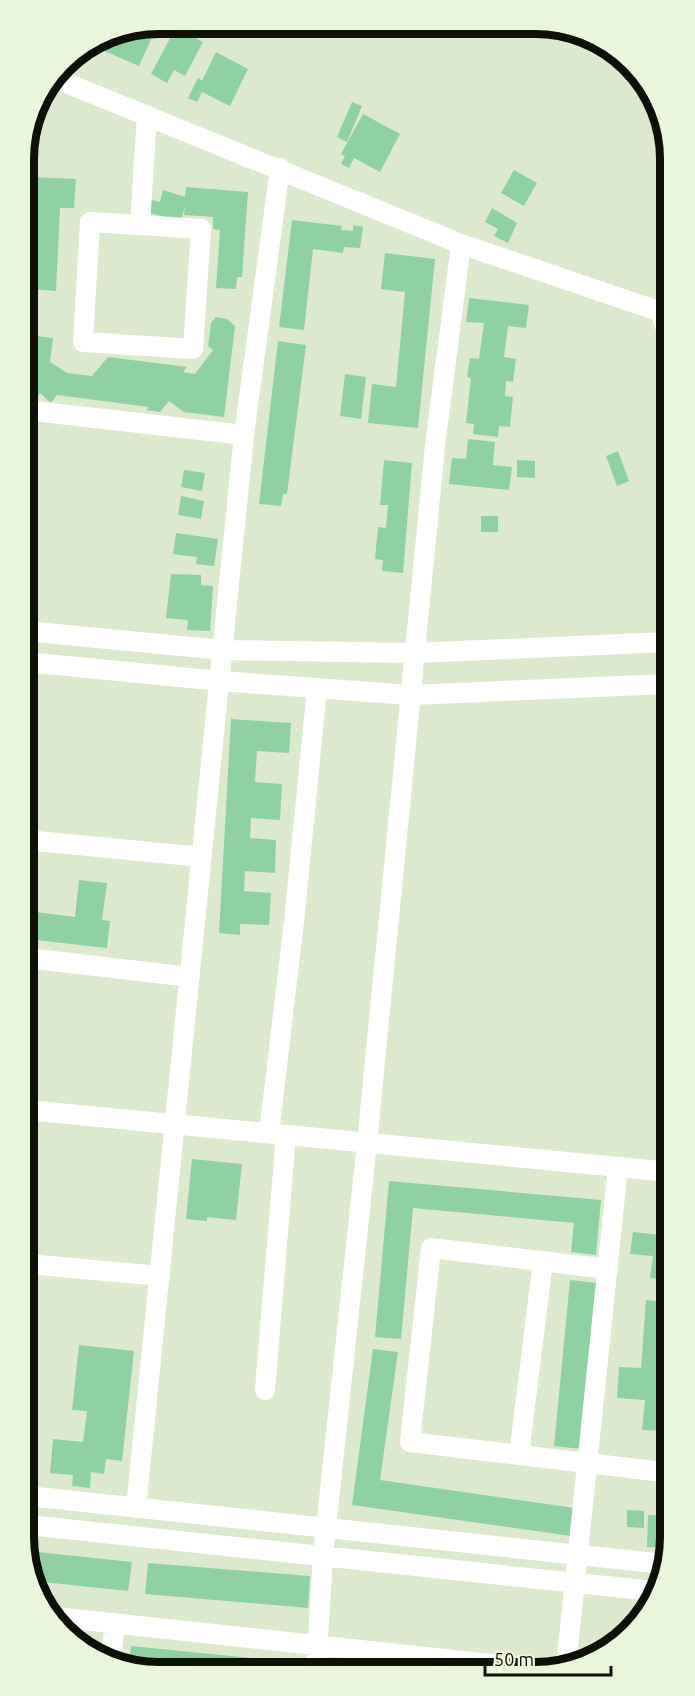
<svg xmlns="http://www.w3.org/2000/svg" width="695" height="1696" font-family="Ubuntu,sans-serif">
  <rect width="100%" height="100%" fill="#dde9cf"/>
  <!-- building -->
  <path fill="#8fd1a3" d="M 158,24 L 139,66 L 102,50 L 109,34 Z
    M 176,27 L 203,42 L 185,76 L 174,70 L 167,83 L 151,74 Z
    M 216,52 L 248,69 L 230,106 L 202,92 L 197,102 L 188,98 L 198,78 L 202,81 Z
    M 352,102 L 362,106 L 347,142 L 337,137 Z
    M 363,114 L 400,134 L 380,172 L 354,158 L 349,168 L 341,164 L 345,156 L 341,154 Z
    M 514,170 L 537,183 L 524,206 L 501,193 Z
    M 34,177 L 76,179 L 74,208 L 60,208 L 56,291 L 31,289 Z
    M 186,187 L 248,192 L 242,277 L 237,277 L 236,289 L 216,288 L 220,230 L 213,229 L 213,217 L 184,215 L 185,205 L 181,221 L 145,212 L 148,199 L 160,202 L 163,190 L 185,197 Z
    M 492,208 L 517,223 L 508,243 L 494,236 L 498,229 L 485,222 Z
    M 292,220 L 342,226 L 341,230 L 353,231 L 353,225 L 363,227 L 360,248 L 344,247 L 343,253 L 313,249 L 304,330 L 279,327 Z
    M 385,253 L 435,259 L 418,428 L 368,423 L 372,384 L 396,387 L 405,292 L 381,289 Z
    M 469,298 L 529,305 L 526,328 L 508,326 L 504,357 L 516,359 L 513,382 L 506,381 L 505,396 L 513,397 L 510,427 L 499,426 L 498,437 L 473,434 L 474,424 L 466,423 L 471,378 L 467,377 L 470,358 L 479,359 L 484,323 L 466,322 Z
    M 216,317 L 227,319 L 235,326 L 224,417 L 184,412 L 169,401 L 160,412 L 146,410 L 149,407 L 57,395 L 51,403 L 40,393 L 33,401 L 25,395 L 25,349 L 36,336 L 53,338 L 50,362 L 67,373 L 92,376 L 108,357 L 187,367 L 183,372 L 195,374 L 213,350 L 208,346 L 211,323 Z
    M 278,341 L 306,345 L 287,494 L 283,494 L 281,506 L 259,504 Z
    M 345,374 L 366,377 L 361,419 L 340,416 Z
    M 468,439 L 495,442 L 493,465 L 512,467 L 509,490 L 449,484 L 452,458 L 466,459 Z
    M 618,451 L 629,481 L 617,486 L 606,456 Z
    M 384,460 L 412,463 L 403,573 L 382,571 L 383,560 L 375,559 L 378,527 L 386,528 L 388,505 L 380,505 Z
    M 517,460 L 535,461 L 535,478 L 517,477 Z
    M 184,470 L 205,473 L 202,491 L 181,487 Z
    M 181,496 L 204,501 L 201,519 L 178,515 Z
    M 481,516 L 498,516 L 498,532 L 481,532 Z
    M 176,533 L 218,539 L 214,566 L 196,564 L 197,557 L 173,554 Z
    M 171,574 L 201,575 L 201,585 L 213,586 L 210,631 L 187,630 L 188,620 L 166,618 Z
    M 231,719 L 291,723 L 289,753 L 257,751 L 255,782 L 282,784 L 280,820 L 251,818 L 250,838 L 276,840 L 275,873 L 245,871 L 244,891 L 271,893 L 269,925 L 240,924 L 240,935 L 219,933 Z
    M 79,880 L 107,883 L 102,920 L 110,921 L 107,948 L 27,939 L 27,911 L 75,917 Z
    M 192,1159 L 242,1164 L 236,1220 L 207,1217 L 207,1221 L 186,1219 Z
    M 389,1181 L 601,1200 L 596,1255 L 571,1252 L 574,1223 L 413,1208 L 401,1339 L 375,1337 Z
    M 664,1206 L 670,1207 L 670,1280 L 650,1278 L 653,1256 L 630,1254 L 633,1232 L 661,1235 Z
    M 570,1280 L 597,1283 L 581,1449 L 554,1446 Z
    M 646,1300 L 670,1302 L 665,1382 L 670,1382 L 670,1410 L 666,1410 L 665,1431 L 642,1430 L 645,1400 L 617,1398 L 619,1367 L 641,1368 Z
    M 79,1345 L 134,1351 L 122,1461 L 106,1459 L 104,1474 L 91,1472 L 90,1488 L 72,1486 L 73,1475 L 50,1473 L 53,1439 L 83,1442 L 87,1411 L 72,1410 Z
    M 373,1349 L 398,1352 L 380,1480 L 575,1508 L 571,1536 L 352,1505 Z
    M 627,1510 L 644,1511 L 644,1528 L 627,1527 Z
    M 648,1515 L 671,1516 L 670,1548 L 647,1547 Z
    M 28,1551 L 132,1562 L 128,1591 L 34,1581 L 29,1571 Z
    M 148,1563 L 310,1576 L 308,1608 L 145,1594 Z
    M 131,1646 L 300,1663 L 300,1669 L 134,1669 L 129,1667 Z"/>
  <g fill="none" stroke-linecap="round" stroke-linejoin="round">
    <!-- minor -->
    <path stroke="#fff" stroke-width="20" d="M 54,78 L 461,244 L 667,314
      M 24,152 L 25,149
      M 140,225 L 201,229 L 193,349 L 83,342 L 90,222 L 140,225 L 147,115
      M 660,311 L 667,332
      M 25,410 L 244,435
      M 26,631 L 222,650 L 415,653 L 668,642
      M 26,662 L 220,681 L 411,695 L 668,684
      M 26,840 L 202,857
      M 27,958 L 190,977
      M 27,1110 L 670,1172
      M 269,1133 L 294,922 L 317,688
      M 28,1264 L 160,1276
      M 608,1269 L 431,1248 L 410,1442 L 671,1473
      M 265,1390 L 286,1135
      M 519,1455 L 543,1261
      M 28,1496 L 664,1564
      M 136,1508 L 244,435 L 280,168
      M 28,1525 L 653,1591
      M 55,1617 L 529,1668
      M 111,1658 L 115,1623
      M 566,1667 L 618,1167
      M 316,1669 L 323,1556 L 367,1143 L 435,446 L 461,244"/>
  </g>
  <!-- crop -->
  <path d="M0 0H695V1696H0ZM159 34H535A125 125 0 0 1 660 159V1537A125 125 0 0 1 535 1662H159A125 125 0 0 1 34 1537V159A125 125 0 0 1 159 34Z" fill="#eaf6dc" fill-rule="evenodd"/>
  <path fill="none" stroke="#0d1108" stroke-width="8" d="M159 34H535A125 125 0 0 1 660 159V1537A125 125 0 0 1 535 1662H159A125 125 0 0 1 34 1537V159A125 125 0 0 1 159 34Z"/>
  <!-- scale -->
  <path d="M485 1666v9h126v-9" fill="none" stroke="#0d1108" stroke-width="3"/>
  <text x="494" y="1666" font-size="18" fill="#0d1108" stroke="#eaf6dc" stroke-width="4.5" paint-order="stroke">50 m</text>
</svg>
